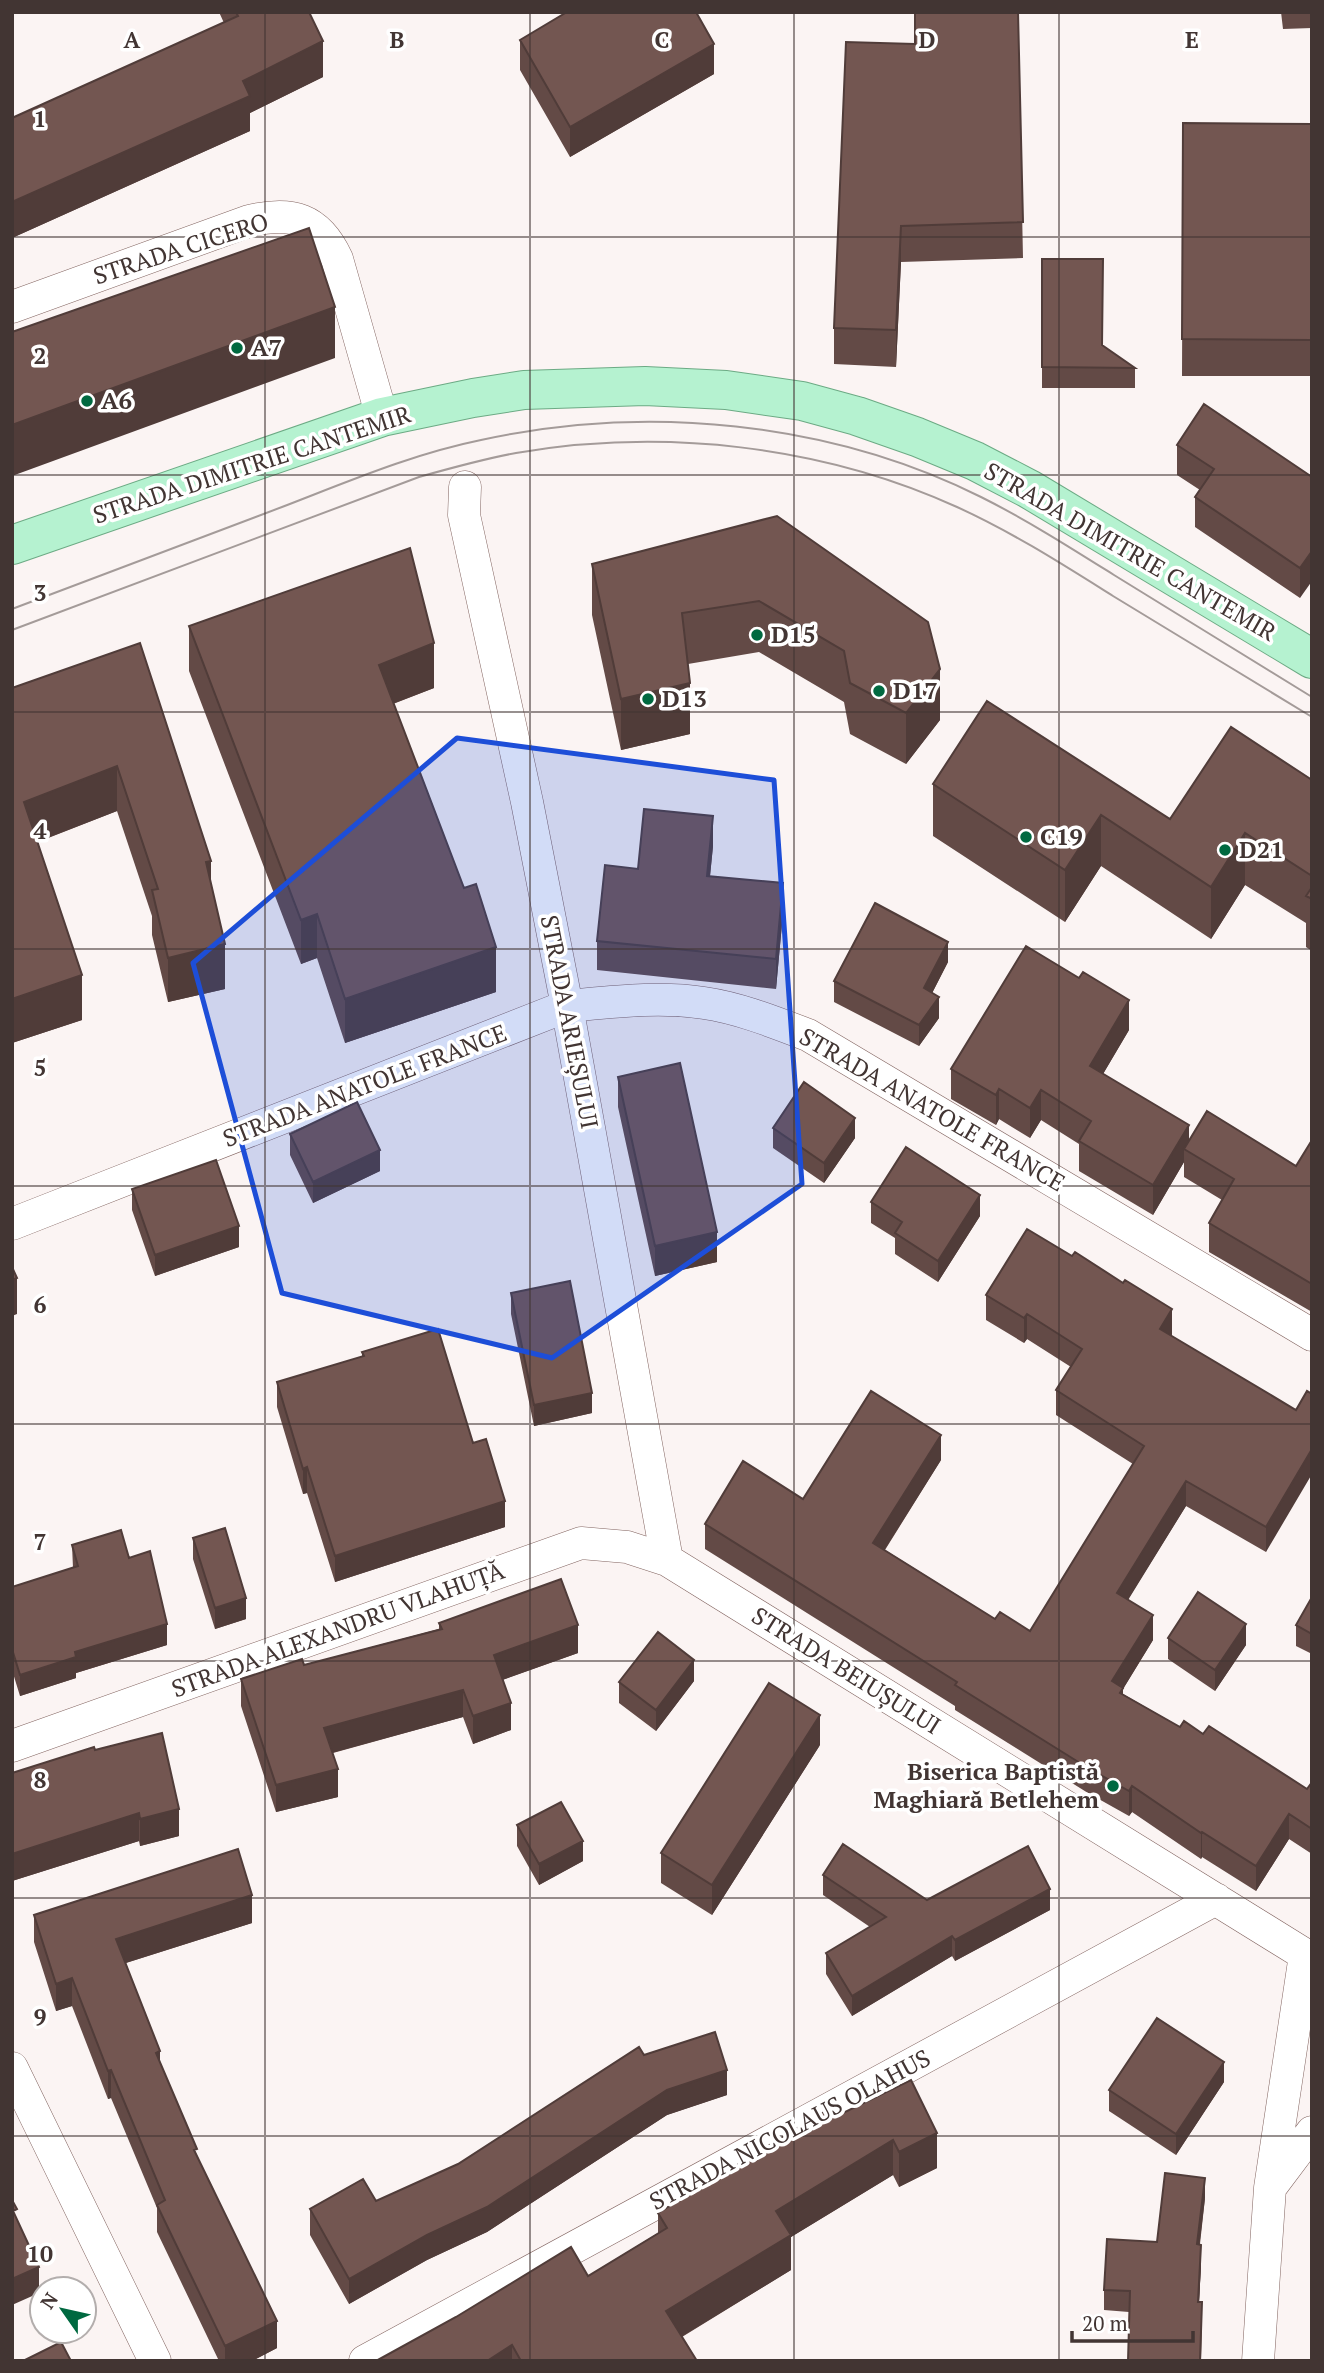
<svg xmlns="http://www.w3.org/2000/svg" width="1324" height="2373" font-family="'PT Serif',serif">
  <rect width="100%" height="100%" fill="#fbf4f3"/>
  <g fill="none" stroke-linecap="round" stroke-linejoin="round">
    <!-- street casing -->
    <g stroke="#836561" stroke-width="33">
      <path id="street" d="M 12,307 L 249,221 C 292,211 318,218 337,259 L 382,417
        M 465,487 L 464,515 L 527,802 L 567,1006 L 667,1560
        M 12,1224 L 567,1006 C 612,1002 659,996 704,1003 C 739,1008 774,1022 808,1035 L 1312,1335
        M 12,1746 L 581,1543 L 627,1547 L 667,1560 L 1312,1959
        M 12,2068 L 155,2361
        M 1273,2184 L 1312,2132
        M 365,2361 L 1216,1899
        M 1258,2361 L 1270,2188 L 1305,1955"/>
    </g>
    <!-- primary casing -->
    <g stroke="#6caa84" stroke-width="40">
      <path id="primary" d="M 12,545 L 382,417 L 473,398 L 524,390 L 645,386 L 726,390 L 802,401 L 857,416 L 917,437 L 975,461 L 1029,489 L 1312,659"/>
    </g>
    <!-- street -->
    <use href="#street" stroke="#fff" stroke-width="32"/>
    <!-- primary -->
    <use href="#primary" stroke="#b5f2d0" stroke-width="38"/>
    <!-- tram -->
    <path stroke="#a49b99" stroke-width="2" d="M 12,609 C 102,575 192,541 282,507 C 347,482 412,454 481,440 C 646,404 829,421 981,497 C 1027,520 1071,548 1114,575 C 1180,616 1246,656 1312,697
      M 12,630 L 419,477 C 451,468 483,459 516,453 C 663,428 821,445 957,507 C 1012,532 1062,564 1113,596 C 1179,636 1246,677 1312,717"/>
  </g>
  <!-- wall -->
  <path fill="#634a46" d="M 219,12 L 309,12 L 323,77 L 250,113 L 250,131 L 12,238 L 12,118 L 224,23 Z
    M 914,12 L 1018,12 L 1023,258 L 901,262 L 896,367 L 834,364 L 834,328 L 914,44 Z
    M 1281,12 L 1312,12 L 1312,28 L 1283,29 Z
    M 520,40 L 714,74 L 570,157 L 520,70 Z
    M 1183,123 L 1312,124 L 1312,376 L 1182,376 Z
    M 1042,259 L 1102,345 L 1135,368 L 1135,388 L 1042,388 Z
    M 1177,445 L 1312,477 L 1300,598 L 1195,527 L 1195,497 L 1200,490 L 1177,475 Z
    M 777,516 L 940,720 L 906,764 L 850,734 L 844,702 L 759,652 L 688,664 L 690,734 L 621,750 L 592,615 L 592,564 Z
    M 189,626 L 434,688 L 393,704 L 496,992 L 345,1043 L 317,958 L 301,964 L 189,671 Z
    M 140,643 L 211,886 L 225,989 L 168,1002 L 152,935 L 152,916 L 117,811 L 38,842 L 82,1020 L 12,1043 L 12,688 Z
    M 1312,780 L 1312,951 L 1306,947 L 1306,923 L 1245,885 L 1211,939 L 1101,866 L 1065,922 L 933,836 L 933,784 L 1170,819 Z
    M 713,846 L 710,876 L 783,913 L 776,989 L 597,970 L 597,941 L 638,869 Z
    M 948,962 L 932,993 L 939,1018 L 919,1046 L 834,1002 L 834,981 Z
    M 1129,1030 L 1103,1074 L 1189,1141 L 1296,1166 L 1312,1140 L 1312,1312 L 1209,1252 L 1209,1223 L 1222,1200 L 1184,1177 L 1184,1162 L 1153,1215 L 1079,1171 L 1079,1144 L 1041,1120 L 1030,1138 L 999,1119 L 996,1125 L 951,1099 L 951,1069 Z
    M 618,1077 L 717,1262 L 655,1276 L 618,1107 Z
    M 773,1128 L 855,1138 L 824,1183 L 773,1148 Z
    M 290,1134 L 380,1171 L 313,1203 L 290,1155 Z
    M 132,1189 L 239,1247 L 155,1276 L 132,1210 Z
    M 871,1202 L 980,1216 L 938,1282 L 895,1254 L 895,1238 L 871,1223 Z
    M 511,1293 L 592,1413 L 534,1426 L 511,1314 Z
    M 986,1295 L 1172,1334 L 1172,1336 L 1296,1410 L 1266,1552 L 1186,1506 L 1128,1599 L 1153,1640 L 1123,1689 L 1123,1694 L 1180,1727 L 1203,1734 L 1307,1789 L 1312,1782 L 1312,1854 L 1289,1839 L 1256,1891 L 1202,1857 L 1201,1859 L 1132,1812 L 1129,1816 L 1088,1793 L 955,1710 L 955,1706 L 705,1549 L 705,1524 L 803,1499 L 941,1460 L 885,1550 L 995,1619 L 1030,1631 L 1133,1464 L 1056,1415 L 1056,1390 L 1071,1367 L 1027,1339 L 1024,1343 L 986,1320 Z
    M 362,1352 L 473,1443 L 505,1527 L 335,1582 L 307,1493 L 303,1494 L 277,1407 L 277,1382 L 362,1357 Z
    M 193,1538 L 246,1619 L 215,1629 L 193,1559 Z
    M 72,1545 L 129,1558 L 167,1645 L 76,1673 L 76,1678 L 20,1696 L 12,1670 L 12,1587 L 73,1568 Z
    M 1312,1597 L 1312,1654 L 1296,1646 L 1296,1625 Z
    M 439,1623 L 578,1653 L 502,1680 L 511,1730 L 473,1744 L 463,1717 L 333,1753 L 338,1797 L 276,1812 L 241,1706 L 241,1679 L 304,1665 L 439,1629 Z
    M 1168,1638 L 1246,1645 L 1215,1691 L 1168,1659 Z
    M 694,1681 L 656,1731 L 619,1703 L 619,1682 Z
    M 820,1745 L 712,1915 L 661,1883 L 661,1853 Z
    M 95,1750 L 179,1836 L 140,1846 L 139,1841 L 12,1881 L 12,1773 Z
    M 517,1825 L 583,1861 L 539,1885 L 517,1846 Z
    M 823,1875 L 927,1900 L 1050,1910 L 955,1961 L 952,1956 L 852,2016 L 826,1974 L 826,1953 L 870,1927 L 823,1895 Z
    M 34,1915 L 252,1923 L 126,1963 L 160,2062 L 197,2156 L 277,2348 L 252,2361 L 219,2361 L 157,2232 L 157,2208 L 111,2098 L 108,2099 L 72,2006 L 56,2011 L 34,1942 Z
    M 644,2055 L 727,2095 L 667,2115 L 487,2232 L 427,2260 L 349,2304 L 310,2235 L 310,2209 L 376,2201 L 458,2164 Z
    M 911,2080 L 937,2168 L 899,2187 L 893,2175 L 791,2237 L 791,2270 L 682,2337 L 697,2361 L 376,2361 L 588,2276 L 658,2233 L 658,2213 L 839,2115 Z
    M 1224,2082 L 1176,2155 L 1109,2111 L 1109,2090 Z
    M 1205,2198 L 1200,2244 L 1201,2265 L 1199,2302 L 1202,2323 L 1201,2361 L 1128,2361 L 1129,2312 L 1104,2310 L 1104,2290 Z"/>
  <!-- shaded-wall -->
  <path fill="#503c39" d="M 323,41 L 323,77 L 250,113 L 250,131 L 12,238 L 12,202 L 243,81 Z
    M 714,44 L 714,74 L 570,157 L 570,127 Z
    M 901,226 L 901,262 L 896,367 L 896,330 Z
    M 335,307 L 335,358 L 12,476 L 12,425 Z
    M 1312,551 L 1312,581 L 1300,598 L 1300,568 Z
    M 434,643 L 434,688 L 379,709 L 379,665 Z
    M 940,669 L 940,720 L 906,764 L 906,713 Z
    M 690,683 L 690,734 L 621,750 L 621,699 Z
    M 117,766 L 117,811 L 24,847 L 24,802 Z
    M 1101,815 L 1101,866 L 1065,922 L 1065,870 Z
    M 713,816 L 713,846 L 707,906 L 707,876 Z
    M 1245,833 L 1245,885 L 1211,939 L 1211,887 Z
    M 211,861 L 211,905 L 206,862 Z
    M 783,883 L 783,913 L 776,989 L 776,959 Z
    M 317,914 L 317,958 L 301,964 L 301,920 Z
    M 948,942 L 948,962 L 924,1009 L 924,988 Z
    M 225,944 L 225,989 L 168,1002 L 168,958 Z
    M 496,947 L 496,992 L 345,1043 L 345,999 Z
    M 82,975 L 82,1020 L 12,1043 L 12,999 Z
    M 939,997 L 939,1018 L 919,1046 L 919,1025 Z
    M 1129,1000 L 1129,1030 L 1090,1096 L 1090,1066 Z
    M 999,1089 L 999,1119 L 996,1125 L 996,1095 Z
    M 1041,1090 L 1041,1120 L 1030,1138 L 1030,1108 Z
    M 855,1118 L 855,1138 L 824,1183 L 824,1163 Z
    M 12,1124 L 14,1124 L 14,1169 L 12,1169 Z
    M 1189,1125 L 1189,1151 L 1184,1149 L 1184,1162 L 1153,1215 L 1153,1185 Z
    M 380,1150 L 380,1171 L 313,1203 L 313,1182 Z
    M 980,1195 L 980,1216 L 938,1282 L 938,1261 Z
    M 239,1226 L 239,1247 L 155,1276 L 155,1255 Z
    M 717,1232 L 717,1262 L 655,1276 L 655,1246 Z
    M 17,1278 L 17,1314 L 12,1316 L 12,1280 Z
    M 1172,1309 L 1172,1334 L 1160,1354 L 1160,1329 Z
    M 1027,1314 L 1027,1339 L 1024,1343 L 1024,1318 Z
    M 592,1393 L 592,1413 L 534,1426 L 534,1405 Z
    M 941,1435 L 941,1460 L 873,1568 L 873,1543 Z
    M 1312,1449 L 1312,1474 L 1266,1552 L 1266,1527 Z
    M 307,1467 L 307,1493 L 303,1494 L 303,1469 Z
    M 1186,1481 L 1186,1506 L 1117,1618 L 1117,1593 Z
    M 505,1501 L 505,1527 L 335,1582 L 335,1556 Z
    M 246,1598 L 246,1619 L 215,1629 L 215,1608 Z
    M 1153,1615 L 1153,1640 L 1123,1689 L 1123,1713 L 1112,1681 Z
    M 167,1624 L 167,1645 L 76,1673 L 76,1678 L 20,1696 L 20,1675 L 75,1652 Z
    M 1246,1624 L 1246,1645 L 1215,1691 L 1215,1670 Z
    M 578,1625 L 578,1653 L 494,1683 L 494,1655 Z
    M 694,1660 L 694,1681 L 656,1731 L 656,1710 Z
    M 463,1690 L 463,1717 L 324,1755 L 324,1728 Z
    M 511,1703 L 511,1730 L 473,1744 L 473,1716 Z
    M 820,1715 L 820,1745 L 712,1915 L 712,1885 Z
    M 338,1769 L 338,1797 L 276,1812 L 276,1785 Z
    M 1132,1786 L 1132,1812 L 1129,1816 L 1129,1791 Z
    M 179,1809 L 179,1836 L 140,1846 L 140,1819 Z
    M 139,1813 L 139,1841 L 12,1881 L 12,1854 Z
    M 1289,1814 L 1289,1839 L 1256,1891 L 1256,1866 Z
    M 1202,1832 L 1202,1857 L 1201,1859 L 1201,1833 Z
    M 583,1841 L 583,1861 L 539,1885 L 539,1864 Z
    M 1050,1889 L 1050,1910 L 955,1961 L 955,1940 Z
    M 252,1895 L 252,1923 L 116,1966 L 116,1939 Z
    M 952,1936 L 952,1956 L 852,2016 L 852,1996 Z
    M 72,1978 L 72,2006 L 56,2011 L 56,1984 Z
    M 160,2051 L 160,2079 L 156,2053 Z
    M 1224,2062 L 1224,2082 L 1176,2155 L 1176,2134 Z
    M 111,2070 L 111,2098 L 108,2099 L 108,2071 Z
    M 727,2070 L 727,2095 L 667,2115 L 487,2232 L 427,2260 L 349,2304 L 349,2279 L 667,2090 Z
    M 937,2133 L 937,2168 L 899,2187 L 899,2152 Z
    M 893,2140 L 893,2175 L 791,2237 L 791,2270 L 666,2346 L 666,2311 L 776,2211 Z
    M 1205,2178 L 1205,2198 L 1197,2265 L 1197,2244 Z
    M 1201,2245 L 1201,2265 L 1198,2323 L 1198,2302 Z
    M 39,2267 L 39,2293 L 12,2305 L 12,2279 Z
    M 277,2321 L 277,2348 L 252,2361 L 225,2361 L 225,2346 Z
    M 512,2345 L 512,2361 L 487,2361 Z"/>
  <!-- building -->
  <path fill="#735651" stroke="#503c39" stroke-width="2" d="M 236,12 L 309,12 L 323,41 L 243,81 L 250,96 L 12,202 L 12,118 L 238,16 Z
    M 567,12 L 696,12 L 714,44 L 570,127 L 520,40 Z
    M 915,12 L 1018,12 L 1023,222 L 901,226 L 896,330 L 834,328 L 846,42 L 915,44 Z
    M 1183,123 L 1312,124 L 1312,340 L 1182,339 Z
    M 309,228 L 335,307 L 12,425 L 12,332 Z
    M 1042,259 L 1103,259 L 1102,345 L 1135,368 L 1042,367 Z
    M 1204,404 L 1312,477 L 1312,551 L 1300,568 L 1195,497 L 1214,469 L 1177,445 Z
    M 777,516 L 928,622 L 940,669 L 906,713 L 850,683 L 844,651 L 759,601 L 682,613 L 690,683 L 621,699 L 592,564 Z
    M 410,548 L 434,643 L 379,665 L 464,888 L 476,884 L 496,947 L 345,999 L 317,914 L 301,920 L 189,626 Z
    M 140,643 L 211,861 L 206,862 L 225,944 L 168,958 L 152,890 L 158,889 L 117,766 L 24,802 L 82,975 L 12,999 L 12,688 Z
    M 987,701 L 1170,819 L 1231,727 L 1312,780 L 1312,876 L 1245,833 L 1211,887 L 1101,815 L 1065,870 L 933,784 Z
    M 644,809 L 713,816 L 707,876 L 783,883 L 776,959 L 597,941 L 605,865 L 638,869 Z
    M 1312,887 L 1312,899 L 1306,896 Z
    M 875,903 L 948,942 L 924,988 L 939,997 L 919,1025 L 834,981 Z
    M 1026,946 L 1079,978 L 1083,972 L 1129,1000 L 1090,1066 L 1189,1125 L 1153,1185 L 1079,1141 L 1091,1121 L 1041,1090 L 1030,1108 L 999,1089 L 996,1095 L 951,1069 Z
    M 680,1063 L 717,1232 L 655,1246 L 618,1077 Z
    M 804,1082 L 855,1118 L 824,1163 L 773,1128 Z
    M 357,1102 L 380,1150 L 313,1182 L 290,1134 Z
    M 1207,1111 L 1296,1166 L 1312,1140 L 1312,1284 L 1209,1223 L 1234,1179 L 1184,1149 Z
    M 906,1147 L 980,1195 L 938,1261 L 895,1233 L 902,1222 L 871,1202 Z
    M 216,1160 L 239,1226 L 155,1255 L 132,1189 Z
    M 1027,1229 L 1072,1256 L 1075,1252 L 1123,1283 L 1125,1280 L 1172,1309 L 1160,1329 L 1296,1410 L 1307,1391 L 1312,1394 L 1312,1449 L 1266,1527 L 1186,1481 L 1117,1593 L 1153,1615 L 1112,1681 L 1123,1688 L 1120,1693 L 1180,1727 L 1184,1721 L 1203,1734 L 1209,1726 L 1307,1789 L 1312,1782 L 1312,1829 L 1289,1814 L 1256,1866 L 1202,1832 L 1201,1833 L 1132,1786 L 1129,1791 L 1088,1768 L 955,1685 L 957,1682 L 705,1524 L 743,1461 L 803,1499 L 871,1391 L 941,1435 L 873,1543 L 995,1619 L 1000,1612 L 1030,1631 L 1144,1446 L 1056,1390 L 1082,1349 L 1027,1314 L 1024,1318 L 986,1295 Z
    M 12,1267 L 17,1278 L 12,1280 Z
    M 570,1281 L 592,1393 L 534,1405 L 511,1293 Z
    M 438,1329 L 473,1443 L 486,1439 L 505,1501 L 335,1556 L 307,1467 L 303,1469 L 277,1382 L 364,1356 L 362,1352 Z
    M 225,1528 L 246,1598 L 215,1608 L 193,1538 Z
    M 121,1530 L 129,1558 L 150,1551 L 167,1624 L 75,1652 L 76,1657 L 20,1675 L 12,1649 L 12,1587 L 78,1566 L 72,1545 Z
    M 561,1579 L 578,1625 L 494,1655 L 511,1703 L 473,1716 L 463,1690 L 324,1728 L 338,1769 L 276,1785 L 241,1679 L 302,1659 L 304,1665 L 442,1629 L 439,1623 Z
    M 1198,1592 L 1246,1624 L 1215,1670 L 1168,1638 Z
    M 1312,1597 L 1312,1634 L 1296,1625 Z
    M 658,1632 L 694,1660 L 656,1710 L 619,1682 Z
    M 769,1683 L 820,1715 L 712,1885 L 661,1853 Z
    M 162,1733 L 179,1809 L 140,1819 L 139,1813 L 12,1854 L 12,1773 L 94,1747 L 95,1750 Z
    M 561,1802 L 583,1841 L 539,1864 L 517,1825 Z
    M 843,1844 L 927,1900 L 1028,1846 L 1050,1889 L 955,1940 L 952,1936 L 852,1996 L 826,1953 L 886,1917 L 823,1875 Z
    M 238,1849 L 252,1895 L 116,1939 L 160,2051 L 156,2053 L 197,2149 L 194,2150 L 277,2321 L 225,2346 L 157,2205 L 165,2200 L 111,2070 L 108,2071 L 72,1978 L 56,1984 L 34,1915 Z
    M 1157,2018 L 1224,2062 L 1176,2134 L 1109,2090 Z
    M 715,2032 L 727,2070 L 667,2090 L 487,2207 L 427,2235 L 349,2279 L 310,2209 L 363,2179 L 376,2201 L 458,2164 L 639,2047 L 644,2055 Z
    M 911,2080 L 937,2133 L 899,2152 L 893,2140 L 776,2211 L 791,2235 L 666,2311 L 697,2361 L 521,2361 L 512,2345 L 487,2361 L 376,2361 L 456,2317 L 571,2247 L 588,2276 L 667,2228 L 658,2213 L 834,2106 L 839,2115 Z
    M 1165,2173 L 1205,2178 L 1197,2244 L 1201,2245 L 1198,2302 L 1202,2302 L 1200,2361 L 1128,2361 L 1130,2291 L 1104,2290 L 1107,2239 L 1157,2242 Z
    M 12,2200 L 17,2209 L 13,2211 L 39,2267 L 12,2279 Z
    M 61,2342 L 71,2361 L 23,2361 Z"/>
  <!-- marked area -->
  <path fill="#1d4ed8" fill-opacity="0.2" stroke="#1d4ed8" stroke-width="5" stroke-linejoin="round" d="M 457,738 L 774,780 L 802,1184 L 552,1358 L 282,1293 L 193,963 Z"/>
  <!-- grid -->
  <path fill="none" stroke="#423533" stroke-width="2" stroke-opacity="0.55" d="M 265,12 L 265,2361M 530,12 L 530,2361M 794,12 L 794,2361M 1059,12 L 1059,2361M 12,237 L 1312,237M 12,475 L 1312,475M 12,712 L 1312,712M 12,949 L 1312,949M 12,1186 L 1312,1186M 12,1424 L 1312,1424M 12,1661 L 1312,1661M 12,1898 L 1312,1898M 12,2136 L 1312,2136"/>
  <!-- markers -->
  <g fill="#006940" stroke="#fff" stroke-width="2.5">
    <circle cx="237" cy="348" r="7"/>
    <circle cx="87" cy="401" r="7"/>
    <circle cx="757" cy="635" r="7"/>
    <circle cx="879" cy="691" r="7"/>
    <circle cx="648" cy="699" r="7"/>
    <circle cx="1026" cy="837" r="7"/>
    <circle cx="1225" cy="850" r="7"/>
    <circle cx="1113" cy="1786" r="7"/>
  </g>
  <g text-anchor="middle" stroke-width="7" stroke-linejoin="round" paint-order="stroke">
    <!-- street labels -->
    <g font-size="24" fill="#423533" stroke="#fff">
      <text transform="translate(181 249) rotate(-18)" y="8">STRADA CICERO</text>
      <text transform="translate(252 465) rotate(-18)" y="8">STRADA DIMITRIE CANTEMIR</text>
      <text transform="translate(1130 552) rotate(30)" y="8">STRADA DIMITRIE CANTEMIR</text>
      <text transform="translate(569 1022) rotate(79)" y="8">STRADA ARIEȘULUI</text>
      <text transform="translate(365 1086) rotate(-21)" y="8">STRADA ANATOLE FRANCE</text>
      <text transform="translate(932 1110) rotate(30)" y="8">STRADA ANATOLE FRANCE</text>
      <text transform="translate(338 1630) rotate(-20)" y="8">STRADA ALEXANDRU VLAHUȚĂ</text>
      <text transform="translate(846 1671) rotate(32)" y="8">STRADA BEIUȘULUI</text>
      <text transform="translate(790 2130) rotate(-28)" y="8">STRADA NICOLAUS OLAHUS</text>
    </g>
    <!-- poi labels -->
    <g font-size="24" font-weight="bold" fill="#423533" stroke="#fff" text-anchor="start">
      <text x="251" y="356">A7</text>
      <text x="101" y="409">A6</text>
      <text x="771" y="643">D15</text>
      <text x="893" y="699">D17</text>
      <text x="662" y="707">D13</text>
      <text x="1040" y="845">C19</text>
      <text x="1239" y="858">D21</text>
      <text x="1099" y="1780" text-anchor="end">Biserica Baptistă<tspan x="1099" dy="28">Maghiară Betlehem</tspan></text>
    </g>
  </g>
  <g font-size="23" text-anchor="middle" font-weight="bold" fill="#423533" stroke="#fff" stroke-width="7" stroke-linejoin="round" paint-order="stroke">
    <text x="132" y="48">A</text>
    <text x="397" y="48">B</text>
    <text x="662" y="48">C</text>
    <text x="927" y="48">D</text>
    <text x="1192" y="48">E</text>
    <text x="40" y="127">1</text>
    <text x="40" y="364">2</text>
    <text x="40" y="601">3</text>
    <text x="40" y="839">4</text>
    <text x="40" y="1076">5</text>
    <text x="40" y="1313">6</text>
    <text x="40" y="1550">7</text>
    <text x="40" y="1788">8</text>
    <text x="40" y="2025">9</text>
    <text x="40" y="2262">10</text>
  </g>
  <!-- border -->
  <rect width="1324" height="2373" fill="none" stroke="#423533" stroke-width="28"/>
  <!-- north arrow -->
  <g transform="translate(63 2310) rotate(304)"><circle r="33" fill="#ffffff" stroke="#b3aead" stroke-width="2"/>
  <path d="M0-5L12 26L0 18L-12 26Z" fill="#006940"/>
  <text y="-10" font-size="19" font-weight="bold" text-anchor="middle" fill="#423533">N</text>
  </g>
  <!-- scale -->
  <path d="M1072 2331v10h121v-10" fill="none" stroke="#423533" stroke-width="3.5"/>
  <text x="1082" y="2331" font-size="21" fill="#423533" stroke="#ffffff" stroke-width="5" paint-order="stroke">20 m</text>
</svg>
